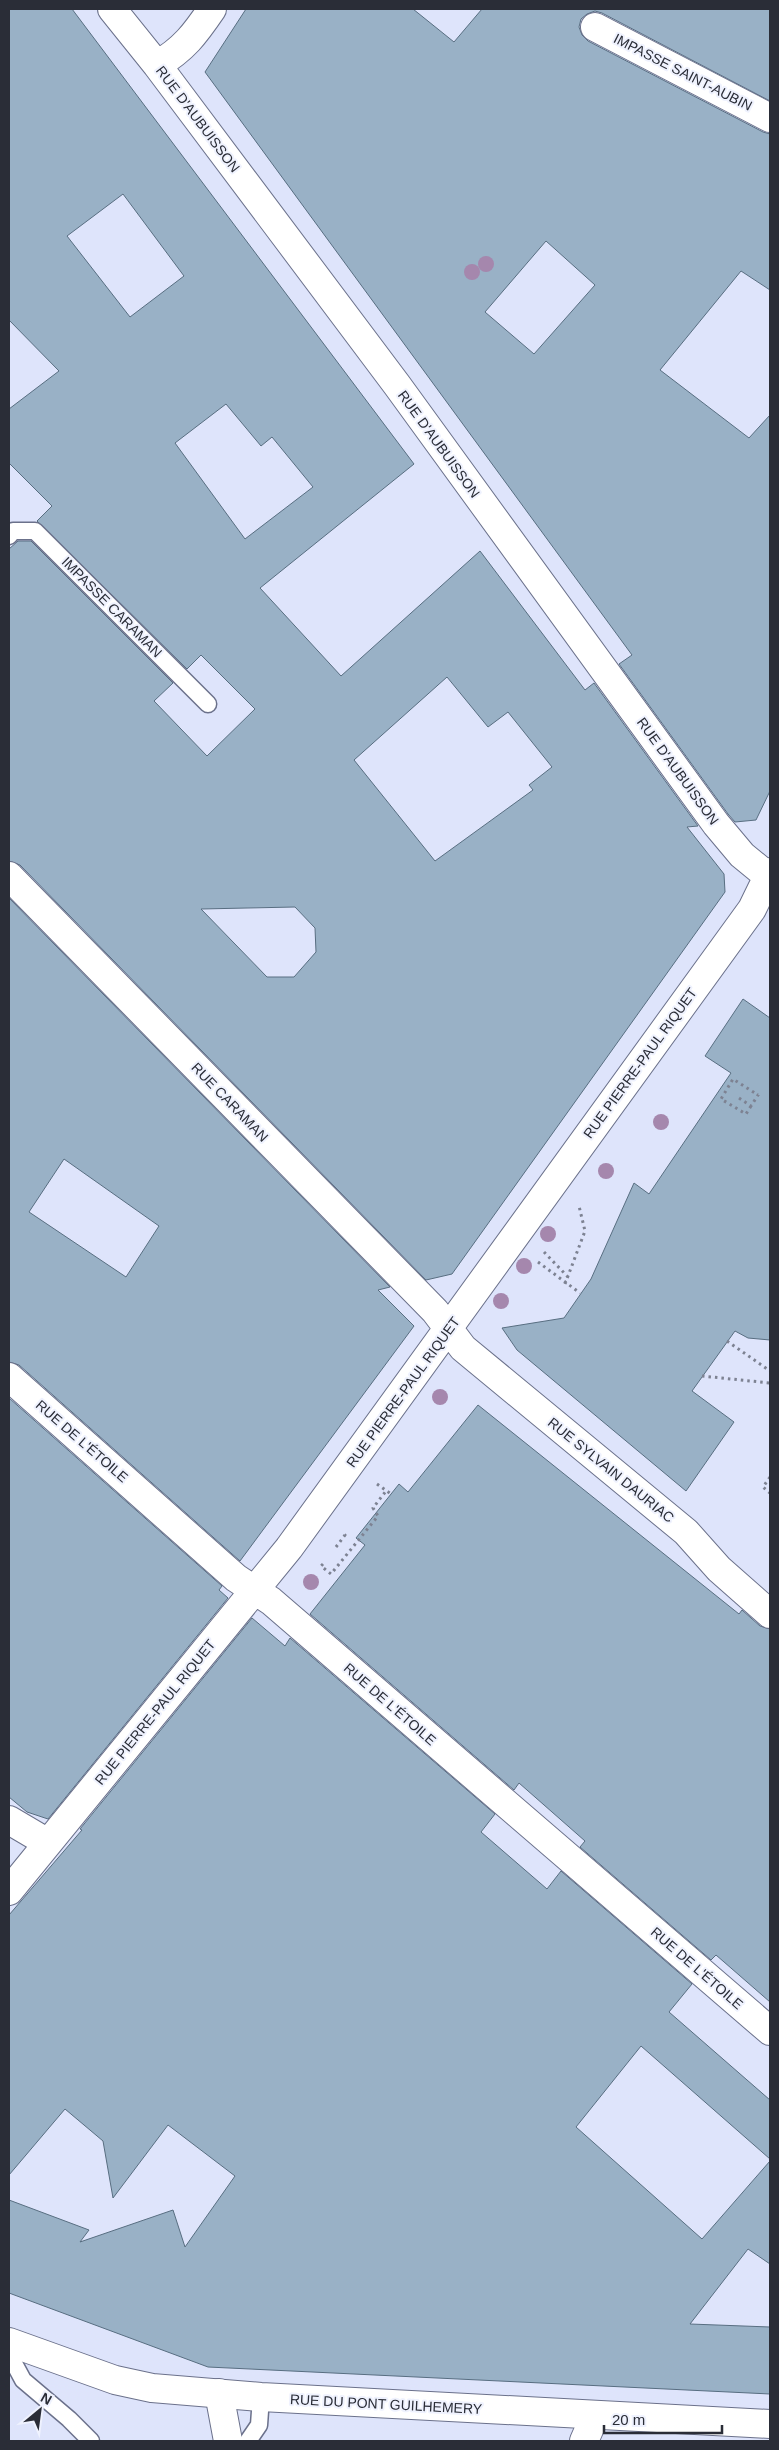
<svg xmlns="http://www.w3.org/2000/svg" width="779" height="2450" font-family="Arial,sans-serif">
  <rect width="100%" height="100%" fill="#dee4fb"/>
  <!-- building -->
  <path fill="#99b1c6" stroke="#586e81" fill-rule="evenodd" d="M 9,9 L 72,9 L 414,464 L 260,588 L 341,676 L 480,551 L 585,690 L 594,683 L 698,826 L 687,827 L 724,874 L 725,892 L 452,1274 L 426,1280 L 20,865 L 9,861 L 9,549 L 18,541 L 31,541 L 173,683 L 154,701 L 207,756 L 255,709 L 201,655 L 187,669 L 37,521 L 52,506 L 9,463 L 9,409 L 59,371 L 9,320 ZM 123,194 L 184,276 L 130,317 L 67,236 ZM 226,404 L 261,446 L 272,437 L 313,487 L 245,539 L 175,443 ZM 447,677 L 488,727 L 508,712 L 552,767 L 529,785 L 533,790 L 435,861 L 354,760 ZM 295,907 L 315,928 L 316,952 L 294,977 L 267,977 L 201,909 Z
    M 246,9 L 413,9 L 454,42 L 482,9 L 770,9 L 770,101 L 602,13 L 595,11 L 587,14 L 581,19 L 579,27 L 582,35 L 588,41 L 763,132 L 770,134 L 770,290 L 741,271 L 660,370 L 749,438 L 770,415 L 770,791 L 756,820 L 735,822 L 728,814 L 619,664 L 632,655 L 205,72 ZM 546,241 L 595,285 L 534,354 L 485,312 Z
    M 9,898 L 390,1287 L 378,1290 L 414,1326 L 240,1561 L 19,1365 L 9,1362 ZM 64,1159 L 159,1226 L 126,1277 L 29,1212 Z
    M 743,999 L 770,1018 L 770,1340 L 748,1338 L 735,1331 L 692,1391 L 734,1422 L 686,1491 L 517,1350 L 502,1328 L 564,1318 L 591,1279 L 634,1183 L 649,1194 L 731,1073 L 705,1056 Z
    M 9,1398 L 222,1586 L 219,1590 L 228,1598 L 48,1819 L 27,1812 L 9,1797 Z
    M 478,1405 L 739,1614 L 742,1610 L 760,1626 L 770,1629 L 770,2002 L 716,1955 L 711,1960 L 580,1847 L 585,1841 L 519,1783 L 514,1790 L 310,1614 L 365,1545 L 356,1538 L 399,1484 L 408,1492 Z
    M 252,1618 L 285,1646 L 290,1638 L 495,1814 L 481,1832 L 547,1889 L 561,1871 L 692,1984 L 669,2012 L 770,2100 L 770,2159 L 641,2046 L 576,2127 L 702,2239 L 770,2161 L 770,2264 L 748,2249 L 690,2324 L 770,2327 L 770,2394 L 208,2367 L 9,2293 L 9,2200 L 89,2230 L 80,2242 L 173,2210 L 185,2247 L 235,2176 L 168,2125 L 113,2198 L 103,2141 L 65,2109 L 9,2175 L 9,1915 L 82,1830 L 80,1829 Z"/>
  <g fill="none" stroke-linecap="round" stroke-linejoin="round">
    <!-- service casing -->
    <g stroke="#6b718b" stroke-width="19">
      <path id="service" d="M 9,536 L 13,531 L 35,531 L 208,704
        M 9,2354 L 23,2380 L 69,2419 L 91,2441
        M 248,2441 L 259,2425 L 261,2397"/>
    </g>
    <!-- minor casing -->
    <g stroke="#6b718b" stroke-width="30">
      <path id="minor" d="M 112,9 L 157,65 L 397,385 L 716,824 L 742,855 L 770,878
        M 595,27 L 770,118
        M 157,65 C 184,49 195,34 212,9
        M 9,876 L 435,1311 L 463,1348 L 686,1532 L 719,1569 L 770,1614
        M 9,1377 L 236,1578 L 271,1601 L 770,2031
        M 9,1820 L 48,1843
        M 9,1891 L 289,1548 L 752,909 L 770,872
        M 219,2393 L 228,2441
        M 584,2441 L 595,2416"/>
    </g>
    <!-- primary casing -->
    <g stroke="#6b718b" stroke-width="30">
      <path id="primary" d="M 9,2342 L 115,2380 L 152,2388 L 261,2397 L 770,2424"/>
    </g>
    <!-- path -->
    <path stroke="#7d8292" stroke-width="3" stroke-dasharray="2.5 4" stroke-linecap="butt" d="M 739,1098 L 751,1106 L 760,1092
      M 751,1106 L 746,1114 L 721,1099 L 733,1079 L 758,1095
      M 544,1252 L 568,1277
      M 538,1262 L 580,1293
      M 565,1284 L 585,1231 L 579,1206
      M 727,1341 L 770,1371
      M 702,1376 L 770,1383
      M 770,1477 L 763,1487 L 770,1493
      M 377,1484 L 391,1494
      M 336,1547 L 345,1535 L 341,1533
      M 323,1564 L 321,1566 L 331,1574 L 378,1516 L 373,1508 L 386,1491"/>
    <!-- service -->
    <use href="#service" stroke="#fff" stroke-width="16"/>
    <!-- minor -->
    <use href="#minor" stroke="#fff" stroke-width="28"/>
    <!-- primary -->
    <use href="#primary" stroke="#fff" stroke-width="28"/>
  </g>
  <!-- trees -->
  <g fill="#a587ad">
    <circle cx="486" cy="264" r="8"/>
    <circle cx="472" cy="272" r="8"/>
    <circle cx="661" cy="1122" r="8"/>
    <circle cx="606" cy="1171" r="8"/>
    <circle cx="548" cy="1234" r="8"/>
    <circle cx="524" cy="1266" r="8"/>
    <circle cx="501" cy="1301" r="8"/>
    <circle cx="440" cy="1397" r="8"/>
    <circle cx="311" cy="1582" r="8"/>
  </g>
  <g text-anchor="middle" stroke-width="4" stroke-linejoin="round" paint-order="stroke">
    <!-- street labels -->
    <g font-size="14" fill="#2a2d37" stroke="#eff2fe">
      <text transform="translate(683 72) rotate(27)" y="5">IMPASSE SAINT-AUBIN</text>
      <text transform="translate(198 119) rotate(53)" y="5">RUE D'AUBUISSON</text>
      <text transform="translate(439 444) rotate(54)" y="5">RUE D'AUBUISSON</text>
      <text transform="translate(112 607) rotate(45)" y="5">IMPASSE CARAMAN</text>
      <text transform="translate(678 771) rotate(54)" y="5">RUE D'AUBUISSON</text>
      <text transform="translate(640 1063) rotate(-54)" y="5">RUE PIERRE-PAUL RIQUET</text>
      <text transform="translate(230 1102) rotate(46)" y="5">RUE CARAMAN</text>
      <text transform="translate(403 1392) rotate(-54)" y="5">RUE PIERRE-PAUL RIQUET</text>
      <text transform="translate(82 1441) rotate(41)" y="5">RUE DE L'ÉTOILE</text>
      <text transform="translate(611 1470) rotate(39)" y="5">RUE SYLVAIN DAURIAC</text>
      <text transform="translate(390 1704) rotate(41)" y="5">RUE DE L'ÉTOILE</text>
      <text transform="translate(155 1712) rotate(-51)" y="5">RUE PIERRE-PAUL RIQUET</text>
      <text transform="translate(697 1968) rotate(41)" y="5">RUE DE L'ÉTOILE</text>
      <text transform="translate(386 2404) rotate(3)" y="5">RUE DU PONT GUILHEMERY</text>
    </g>
  </g>
  <!-- border -->
  <rect width="779" height="2450" fill="none" stroke="#2a2d37" stroke-width="20"/>
  <!-- north arrow -->
  <g transform="translate(40 2410) rotate(29)" stroke="#eff2fe" stroke-width="4" paint-order="stroke">
  <path d="M0-4L9 19L0 12L-9 19Z" fill="#2a2d37"/>
  <text y="-8" font-size="14" font-weight="bold" text-anchor="middle" fill="#2a2d37">N</text>
  </g>
  <!-- scale -->
  <path d="M604 2425v8h118v-8" fill="none" stroke="#2a2d37" stroke-width="2.5"/>
  <text x="612" y="2425" font-size="15" fill="#2a2d37" stroke="#eff2fe" stroke-width="4" paint-order="stroke">20 m</text>
</svg>
